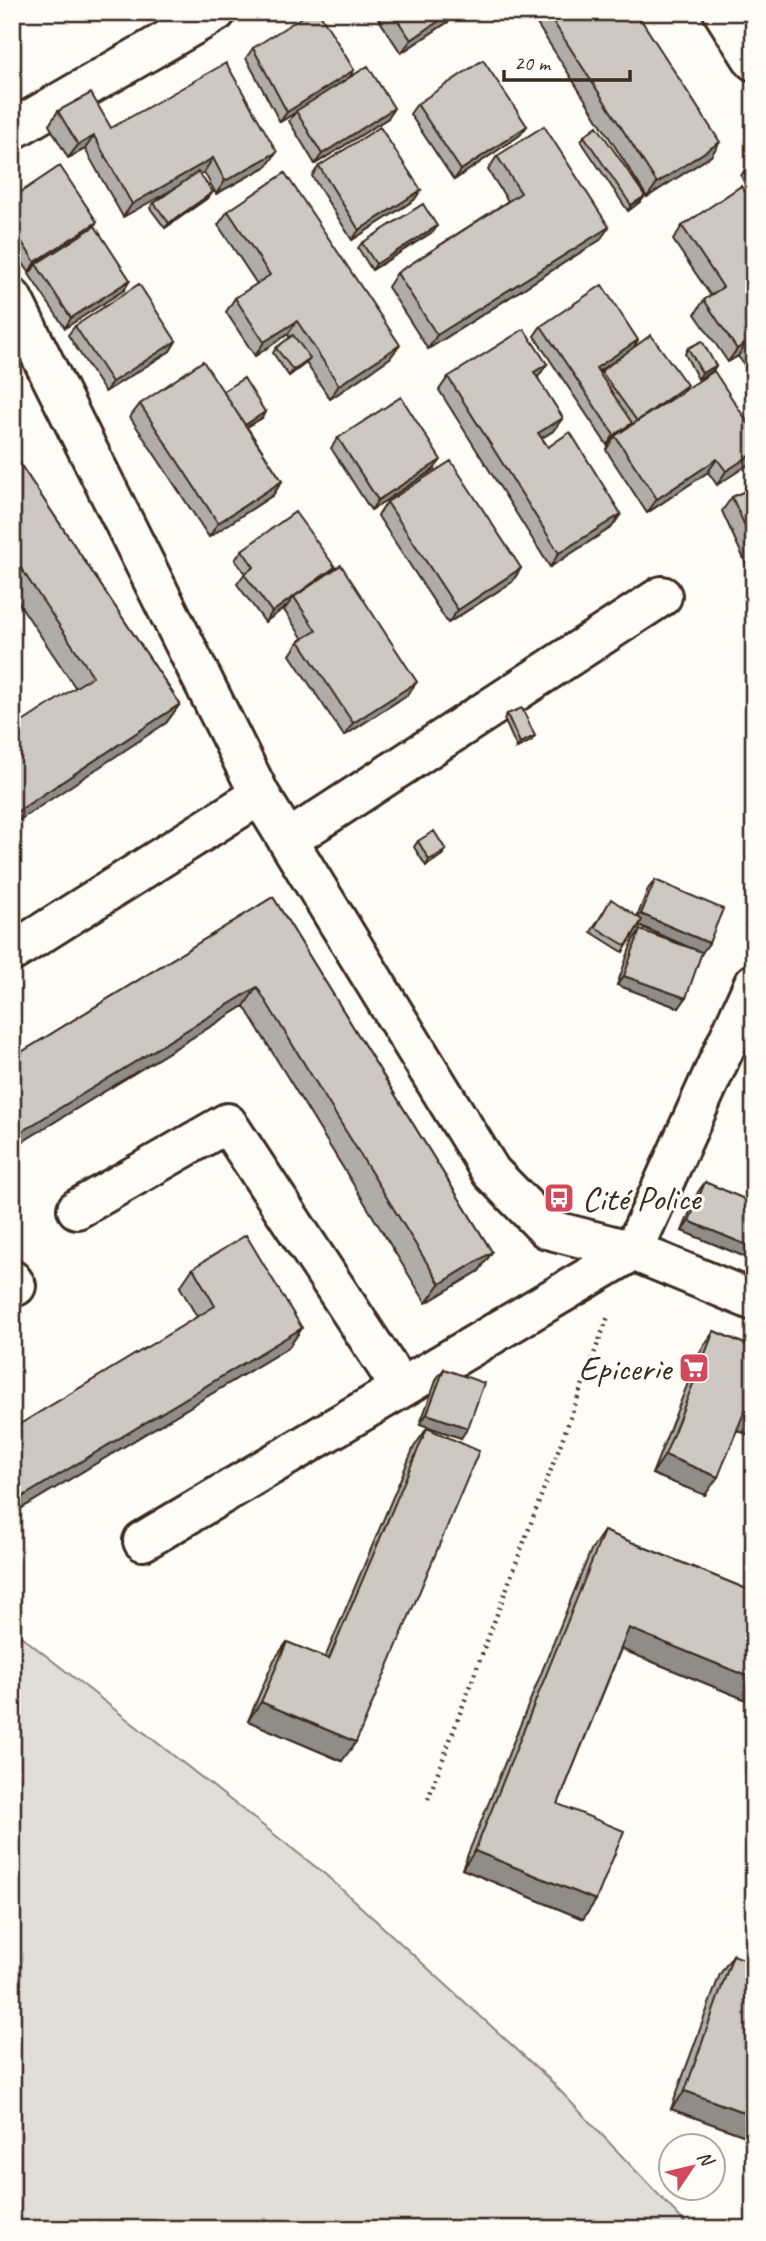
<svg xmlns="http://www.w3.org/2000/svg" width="766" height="2241" font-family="Caveat,sans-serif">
  <rect width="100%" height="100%" fill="#fdfcf7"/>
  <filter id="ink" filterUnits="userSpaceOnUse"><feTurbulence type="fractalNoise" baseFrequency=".0143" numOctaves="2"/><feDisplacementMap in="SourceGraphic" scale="14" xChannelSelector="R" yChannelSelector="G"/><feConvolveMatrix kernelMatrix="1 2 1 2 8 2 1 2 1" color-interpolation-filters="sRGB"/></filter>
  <g filter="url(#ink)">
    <!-- green -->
    <path fill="#e1ded7" stroke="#8e847a" stroke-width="2" d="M 12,1629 L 326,1875 L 549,2079 L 691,2229 L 12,2229 Z"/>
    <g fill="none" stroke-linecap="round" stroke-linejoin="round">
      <!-- minor casing -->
      <g stroke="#3b2a1e" stroke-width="44">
        <path id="minor" d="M 723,12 L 754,61
          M 12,298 L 260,795 L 491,1172 L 547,1229 L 633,1251 L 754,1301
          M 288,840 L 662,596
          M 12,952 L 260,795
          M 77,1209 L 227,1123 L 401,1388
          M 12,1280 L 16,1286
          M 143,1541 L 633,1251 L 754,983"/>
      </g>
      <!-- secondary casing -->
      <g stroke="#3b2a1e" stroke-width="44">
        <path id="secondary" d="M 12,130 L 216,12"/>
      </g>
      <!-- path -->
      <path stroke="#3b2a1e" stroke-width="4.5" stroke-dasharray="2 5" stroke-linecap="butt" d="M 428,1799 L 609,1314"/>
      <!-- minor -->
      <use href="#minor" stroke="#fdfcf7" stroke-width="38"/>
      <!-- secondary -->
      <use href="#secondary" stroke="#fdfcf7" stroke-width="38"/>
    </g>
    <!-- wall -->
    <path fill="#b0aca7" stroke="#3b2a1e" stroke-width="2" fill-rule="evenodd" d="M 374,12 L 463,12 L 401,53 Z
      M 545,12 L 636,12 L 711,156 L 647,197 L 537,24 Z
      M 253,48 L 354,70 L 350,77 L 388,118 L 315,164 L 289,121 L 295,113 L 280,122 L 246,58 Z
      M 417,104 L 527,126 L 520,135 L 454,180 L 410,114 Z
      M 58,111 L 111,128 L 267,166 L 216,194 L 204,172 L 200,174 L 209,197 L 165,228 L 150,208 L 154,203 L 174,188 L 123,217 L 85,149 L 68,158 L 49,125 Z
      M 584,136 L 645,196 L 641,201 L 628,211 L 581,141 Z
      M 497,156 L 600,240 L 428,349 L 388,287 L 397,273 L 508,201 L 488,170 Z
      M 319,166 L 421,190 L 414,200 L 352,240 L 312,176 Z
      M 754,166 L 754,202 L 741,176 L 744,171 Z
      M 12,198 L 93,227 L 130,280 L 124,290 L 65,328 L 29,274 L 33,269 L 29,272 L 12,247 Z
      M 754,205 L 754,379 L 738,356 L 728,362 L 695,314 L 704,300 L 711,296 L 673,240 L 682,226 Z
      M 228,211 L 390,358 L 330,399 L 306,363 L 289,376 L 273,353 L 276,348 L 290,338 L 288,334 L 255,356 L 226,312 L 235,298 L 257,284 L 218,225 Z
      M 434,231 L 372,270 L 358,248 L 362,243 Z
      M 75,326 L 176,341 L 170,351 L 105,392 L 68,335 Z
      M 541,326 L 632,348 L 682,392 L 754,432 L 717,485 L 708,472 L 647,513 L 606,450 L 611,442 L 607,445 L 534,336 ZM 621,356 L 601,371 L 600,373 L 598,371 Z
      M 688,348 L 716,366 L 712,371 L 698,379 L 685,354 Z
      M 547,364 L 538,377 L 553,431 L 542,438 L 548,447 L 612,527 L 550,567 L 439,390 L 448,377 Z
      M 223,391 L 262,418 L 247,427 L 282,481 L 273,495 L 209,537 L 130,417 L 140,404 Z
      M 338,438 L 434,469 L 371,510 L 331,448 Z
      M 12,452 L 180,704 L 166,723 L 75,687 L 12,593 Z
      M 754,487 L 754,581 L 722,511 L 732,497 Z
      M 387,502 L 521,568 L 512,582 L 448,623 L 378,516 Z
      M 242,550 L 331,572 L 407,695 L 344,736 L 290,655 L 299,641 L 303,639 L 284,610 L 287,606 L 265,622 L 237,584 L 245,573 L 235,560 Z
      M 507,714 L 531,741 L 517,748 L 504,719 Z
      M 418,841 L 446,850 L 442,855 L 426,866 L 414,847 Z
      M 655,880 L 709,943 L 702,952 L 679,1008 L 617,985 L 633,940 L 640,930 L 690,948 L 639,926 L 623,952 L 591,932 L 608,905 L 637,917 L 648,889 Z
      M 273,897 L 492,1252 L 479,1271 L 426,1303 L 244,1006 L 12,1148 L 12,1058 Z
      M 705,1182 L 748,1258 L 682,1231 L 698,1192 Z
      M 193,1268 L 302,1328 L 289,1347 L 12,1514 L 12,1429 L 197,1317 L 180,1287 Z
      M 714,1331 L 754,1348 L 754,1437 L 737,1430 L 705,1495 L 652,1474 L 701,1350 Z
      M 444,1369 L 461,1438 L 420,1424 L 437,1378 Z
      M 427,1428 L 342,1761 L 248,1721 L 274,1660 L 287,1642 L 325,1658 L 414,1447 Z
      M 604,1531 L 754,1592 L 754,1703 L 621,1649 L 558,1804 L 596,1900 L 583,1919 L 462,1869 L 591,1550 Z
      M 733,1955 L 754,2139 L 671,2109 L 720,1974 Z"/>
    <!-- shaded-wall -->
    <path fill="#908c88" stroke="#3b2a1e" stroke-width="2" d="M 452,12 L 463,12 L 401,53 L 411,40 Z
      M 354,70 L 348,80 L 280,122 L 287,112 Z
      M 394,108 L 388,118 L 315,164 L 322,154 Z
      M 527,126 L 520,135 L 454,180 L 461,170 Z
      M 94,136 L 85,149 L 68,158 L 78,145 Z
      M 720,142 L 711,156 L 647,197 L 657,183 Z
      M 277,152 L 267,166 L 216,194 L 225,181 Z
      M 213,158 L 204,172 L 123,217 L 132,204 Z
      M 421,190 L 414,200 L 352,240 L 359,230 Z
      M 213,192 L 209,197 L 165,228 L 169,223 Z
      M 645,196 L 641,201 L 628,211 L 631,205 Z
      M 97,222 L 90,232 L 36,264 L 33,269 L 29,272 L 35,262 Z
      M 437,226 L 434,231 L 372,270 L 376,264 Z
      M 609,227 L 600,240 L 428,349 L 437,335 Z
      M 130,280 L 124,290 L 65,328 L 71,318 Z
      M 297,321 L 288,334 L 255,356 L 264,342 Z
      M 638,340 L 632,350 L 589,377 L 596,368 Z
      M 176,341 L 170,351 L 105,392 L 112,382 Z
      M 747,342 L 738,356 L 728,362 L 737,349 Z
      M 400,345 L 390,358 L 330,399 L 339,385 Z
      M 310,358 L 306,363 L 289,376 L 293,370 Z
      M 547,364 L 537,378 L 534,372 Z
      M 716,366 L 712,371 L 698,379 L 702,373 Z
      M 687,385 L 680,395 L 630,431 L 637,421 Z
      M 265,412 L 262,418 L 235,434 L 239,429 Z
      M 563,418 L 553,431 L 529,446 L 538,433 Z
      M 632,423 L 625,433 L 615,436 L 611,442 L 607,445 L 614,435 Z
      M 754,453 L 754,461 L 717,485 L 726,471 Z
      M 717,459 L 708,472 L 647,513 L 657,499 Z
      M 441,460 L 434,469 L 371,510 L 378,500 Z
      M 282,481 L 273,495 L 209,537 L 218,523 Z
      M 621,514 L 612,527 L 550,567 L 559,553 Z
      M 335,567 L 328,577 L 294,597 L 287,606 L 265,622 L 272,612 Z
      M 521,568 L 512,582 L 448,623 L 458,610 Z
      M 417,682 L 407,695 L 344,736 L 353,723 Z
      M 180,704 L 166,723 L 12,825 L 12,815 Z
      M 535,736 L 531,741 L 517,748 L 520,743 Z
      M 446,850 L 442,855 L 426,866 L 429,860 Z
      M 641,914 L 709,943 L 702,953 L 634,923 Z
      M 624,976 L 686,998 L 679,1008 L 617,985 Z
      M 257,987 L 244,1006 L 12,1148 L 12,1143 L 19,1133 Z
      M 689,1221 L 754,1248 L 754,1251 L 748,1258 L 682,1231 Z
      M 492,1252 L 479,1271 L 426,1303 L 440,1284 Z
      M 302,1328 L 289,1347 L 12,1514 L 12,1503 Z
      M 745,1410 L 754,1413 L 754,1437 L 732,1428 Z
      M 427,1414 L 468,1428 L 461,1438 L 420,1424 Z
      M 665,1455 L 718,1477 L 705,1495 L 652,1474 Z
      M 629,1628 L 754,1679 L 754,1703 L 616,1647 Z
      M 261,1702 L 356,1742 L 342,1761 L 248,1721 Z
      M 475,1851 L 596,1900 L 583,1919 L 462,1869 Z
      M 685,2091 L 754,2116 L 754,2139 L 671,2109 Z"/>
    <!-- building -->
    <path fill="#cdc8c2" stroke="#3b2a1e" stroke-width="2" d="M 310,12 L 319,12 L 354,70 L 287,112 L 253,48 Z
      M 392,12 L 452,12 L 411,40 Z
      M 547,12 L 636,12 L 720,142 L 657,183 Z
      M 483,60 L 527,126 L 461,170 L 417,104 Z
      M 226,63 L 277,152 L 225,181 L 213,158 L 132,204 L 94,136 L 78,145 L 58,111 L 91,93 L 111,128 Z
      M 368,66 L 394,108 L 322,154 L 296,111 Z
      M 544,126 L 609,227 L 437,335 L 397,273 L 521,193 L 497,156 Z
      M 597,126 L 645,196 L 631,205 L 584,136 Z
      M 380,127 L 421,190 L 359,230 L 319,166 Z
      M 60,166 L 97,222 L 35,262 L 12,227 L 12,198 Z
      M 754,166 L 754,189 L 744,171 Z
      M 198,172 L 213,192 L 169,223 L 154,203 Z
      M 285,173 L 400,345 L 339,385 L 297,321 L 264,342 L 235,298 L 270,275 L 228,211 Z
      M 741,186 L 754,205 L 754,352 L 747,342 L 737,349 L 704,300 L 723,287 L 682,226 Z
      M 423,204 L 437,226 L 376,264 L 362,243 Z
      M 95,226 L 130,280 L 71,318 L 36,264 Z
      M 139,284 L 176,341 L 112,382 L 75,326 Z
      M 602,285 L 638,340 L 596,368 L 632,423 L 614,435 L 541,326 Z
      M 524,329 L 547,364 L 534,372 L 563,418 L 538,433 L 548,447 L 570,432 L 621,514 L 559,553 L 448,377 Z
      M 293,335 L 310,358 L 293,370 L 276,348 Z
      M 651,335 L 687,385 L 637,421 L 601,371 Z
      M 702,341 L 716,366 L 702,373 L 688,348 Z
      M 203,361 L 282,481 L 218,523 L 140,404 Z
      M 714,371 L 754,432 L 754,453 L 726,471 L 717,459 L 657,499 L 615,436 Z
      M 244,378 L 265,412 L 245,425 L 223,391 Z
      M 401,397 L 441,460 L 378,500 L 338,438 Z
      M 12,452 L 180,704 L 12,815 L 12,729 L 93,676 L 12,555 Z
      M 451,461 L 521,568 L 458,610 L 387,502 Z
      M 754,487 L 754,546 L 732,497 Z
      M 295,512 L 335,567 L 272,612 L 244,574 L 254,567 L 242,550 Z
      M 341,565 L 417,682 L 353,723 L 299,641 L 316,631 L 294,597 Z
      M 522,708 L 535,736 L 520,743 L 507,714 Z
      M 434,831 L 446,850 L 429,860 L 418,841 Z
      M 655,880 L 723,909 L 709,943 L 641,914 Z
      M 273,897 L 492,1252 L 440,1284 L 257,987 L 19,1133 L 12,1122 L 12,1058 Z
      M 611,899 L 642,920 L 626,946 L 595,927 Z
      M 640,930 L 702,952 L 686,998 L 624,976 Z
      M 705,1182 L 754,1203 L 754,1248 L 689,1221 Z
      M 246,1235 L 302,1328 L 12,1503 L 12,1429 L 215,1306 L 193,1268 Z
      M 714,1331 L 754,1348 L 754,1413 L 745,1410 L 718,1477 L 665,1455 Z
      M 444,1369 L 484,1383 L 468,1428 L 427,1414 Z
      M 427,1428 L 479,1451 L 356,1742 L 261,1702 L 287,1642 L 329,1659 Z
      M 604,1531 L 754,1592 L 754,1679 L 629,1628 L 558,1804 L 624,1831 L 596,1900 L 475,1851 Z
      M 733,1955 L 754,1963 L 754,2116 L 685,2091 Z"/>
  </g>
  <!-- icons -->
  <defs>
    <g id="bus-square" transform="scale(1.575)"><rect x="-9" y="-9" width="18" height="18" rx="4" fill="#d1495b" stroke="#fdfcf7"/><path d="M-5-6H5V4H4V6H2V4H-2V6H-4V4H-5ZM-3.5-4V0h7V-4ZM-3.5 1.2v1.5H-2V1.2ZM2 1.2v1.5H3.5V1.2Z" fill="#fff"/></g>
    <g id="supermarket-square" transform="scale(1.575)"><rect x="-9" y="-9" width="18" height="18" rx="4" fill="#d1495b" stroke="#fdfcf7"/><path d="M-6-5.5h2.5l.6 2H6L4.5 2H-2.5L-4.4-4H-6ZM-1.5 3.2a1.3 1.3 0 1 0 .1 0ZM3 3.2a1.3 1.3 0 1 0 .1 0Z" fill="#fff"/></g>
  </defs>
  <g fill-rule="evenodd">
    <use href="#bus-square" x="559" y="1198"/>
    <use href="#supermarket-square" x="694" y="1368"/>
  </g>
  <g text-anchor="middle" stroke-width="6" stroke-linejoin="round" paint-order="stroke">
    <!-- poi labels -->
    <g font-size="35" fill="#3b2a1e" stroke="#fdfcf7" text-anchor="start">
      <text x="582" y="1210">Cité Police</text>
      <text x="671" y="1380" text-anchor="end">Epicerie</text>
    </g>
  </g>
  <!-- margin -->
  <rect width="766" height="2241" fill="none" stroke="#fdfcf7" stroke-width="42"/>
  <rect x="21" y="21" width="724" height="2199" fill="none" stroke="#3b2a1e" stroke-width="2.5" filter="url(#ink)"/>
  <!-- north arrow -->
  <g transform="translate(692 2167) rotate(55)"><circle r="33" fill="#fdfcf7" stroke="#afa8a0" stroke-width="2"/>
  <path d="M0-5L12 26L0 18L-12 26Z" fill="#d1495b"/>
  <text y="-10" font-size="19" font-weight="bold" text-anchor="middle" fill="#3b2a1e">N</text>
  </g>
  <!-- scale -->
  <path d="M504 70v10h126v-10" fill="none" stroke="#3b2a1e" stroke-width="3.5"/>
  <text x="514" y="70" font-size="21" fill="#3b2a1e" stroke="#fdfcf7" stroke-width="5" paint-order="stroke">20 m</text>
</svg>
